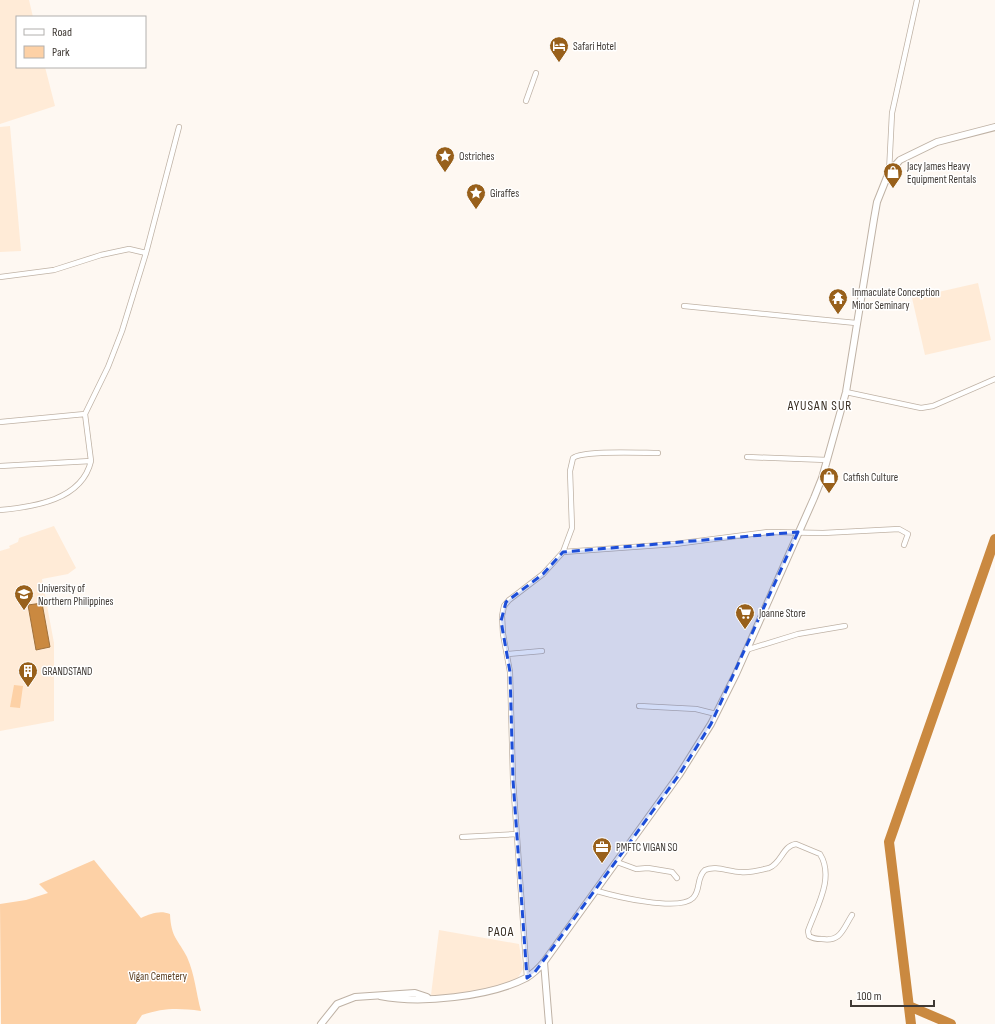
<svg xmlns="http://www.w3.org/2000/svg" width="995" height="1024" font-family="'Sofia Sans Condensed',sans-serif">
  <rect width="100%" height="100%" fill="#fef8f2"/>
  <!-- built -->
  <path fill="#ffebd7" d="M 0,0 L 29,0 L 33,17 L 17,17 L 17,67 L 45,67 L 55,106 L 0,124 Z
    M 10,126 L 21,251 L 0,252 L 0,127 Z
    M 978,283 L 991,340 L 925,355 L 912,298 Z
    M 54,526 L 76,568 L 68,574 L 42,579 L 54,643 L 54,721 L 0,731 L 0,551 L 10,548 L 9,546 L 18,542 L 19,538 Z
    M 439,930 L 519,944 L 523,969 L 516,981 L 489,990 L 455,996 L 431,995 Z"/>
  <!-- green -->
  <path fill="#fdd1a6" d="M 14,685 L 23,686 L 20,708 L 10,707 Z
    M 94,860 L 141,918 C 151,914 159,910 170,914 C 171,938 178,939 187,957 C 195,975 196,993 201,1011 C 177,1008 164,1008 142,1015 L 136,1024 L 1,1024 L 0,904 L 26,900 L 48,893 L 39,884 Z"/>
  <!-- water -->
  <path fill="#ca8940" stroke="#a0713c" d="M 42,603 L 50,647 L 36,650 L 28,605 Z"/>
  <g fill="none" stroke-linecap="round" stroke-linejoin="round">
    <!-- river -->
    <path stroke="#ca8940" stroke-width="10" d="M 909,1006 L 951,1024
      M 911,1024 L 889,842 L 995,539"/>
    <!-- street casing -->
    <g stroke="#bfb2a5" stroke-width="6">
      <path id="street" d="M 526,101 L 536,73
        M 889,172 L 892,113 L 917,0
        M 146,253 L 179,127
        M 0,277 L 54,270 L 101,255 L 129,249 L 146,253 L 122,331 L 108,367 L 85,414 L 91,461 L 0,466
        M 684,306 L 856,323
        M 846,392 L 921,408 L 933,406 L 995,379
        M 0,422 L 85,414
        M 747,457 L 827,460
        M 0,510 C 34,507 82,500 91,461
        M 563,552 L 675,544 L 768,532 L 823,533 L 899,529 L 908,534 L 904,545
        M 746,650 L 798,634 L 845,626
        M 507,654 L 542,651
        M 639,706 L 696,709 L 716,714
        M 462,837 L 517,834
        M 617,862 L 636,869 L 648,868 L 672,872 L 677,878
        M 597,891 C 614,896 679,912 693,898 C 701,890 696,878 705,870 C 716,865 729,872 741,872 C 750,873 761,870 769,868 C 782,863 782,846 796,844 L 820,854 C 835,878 816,908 808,931 L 809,936 C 813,939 817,939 822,939 C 841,942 843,929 852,915
        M 527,978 L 513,780 L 510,672 L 503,634 L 502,616 L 504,606 L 509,600 L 543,574 L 563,552 L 572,528 L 570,471 L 573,458 C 583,450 642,453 658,453"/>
    </g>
    <!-- secondary casing -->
    <g stroke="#bfb2a5" stroke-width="8">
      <path id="secondary" d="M 544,962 L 549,1024
        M 380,996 C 420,1004 489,997 526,978 C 533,974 539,968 544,962 L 679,775 L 711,724 L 736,674 L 814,498 L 822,478 L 846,392 L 874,219 L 877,202 L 889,172 L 900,160 L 937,142 L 995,127
        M 321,1024 L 337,1004 L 355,997 L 415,993 L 427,997"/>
    </g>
    <!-- street -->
    <use href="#street" stroke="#fff" stroke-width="4.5"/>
    <!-- secondary -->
    <use href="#secondary" stroke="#fff" stroke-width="6"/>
  </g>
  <!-- marked area -->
  <path fill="#1d4ed8" fill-opacity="0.2" stroke="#1d4ed8" stroke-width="3" stroke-dasharray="8 5" stroke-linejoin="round" d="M 798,532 L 711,724 L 679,775 L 535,972 L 527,978 L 513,780 L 510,672 L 501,621 L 506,602 L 543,574 L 563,552 Z"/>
  <!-- icons -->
  <defs>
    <g id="hotel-pin" transform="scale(1)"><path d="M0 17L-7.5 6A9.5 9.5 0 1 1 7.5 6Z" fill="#98601b" stroke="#fff"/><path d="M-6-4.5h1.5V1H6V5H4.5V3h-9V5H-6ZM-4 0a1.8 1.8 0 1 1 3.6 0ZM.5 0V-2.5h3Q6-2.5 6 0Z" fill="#fff"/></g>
    <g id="sight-pin" transform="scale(1)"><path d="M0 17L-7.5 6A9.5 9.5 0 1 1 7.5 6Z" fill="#98601b" stroke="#fff"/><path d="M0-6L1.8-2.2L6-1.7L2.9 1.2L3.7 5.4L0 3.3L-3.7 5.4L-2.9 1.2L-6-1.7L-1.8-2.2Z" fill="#fff"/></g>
    <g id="shop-pin" transform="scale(1)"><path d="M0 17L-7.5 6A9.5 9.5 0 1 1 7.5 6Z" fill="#98601b" stroke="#fff"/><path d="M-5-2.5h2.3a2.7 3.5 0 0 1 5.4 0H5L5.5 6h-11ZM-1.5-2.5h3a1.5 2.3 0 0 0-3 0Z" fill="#fff"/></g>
    <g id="temple-pin" transform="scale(1)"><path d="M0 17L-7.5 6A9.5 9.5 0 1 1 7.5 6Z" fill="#98601b" stroke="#fff"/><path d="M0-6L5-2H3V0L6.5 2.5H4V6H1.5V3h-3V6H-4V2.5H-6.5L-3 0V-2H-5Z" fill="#fff"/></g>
    <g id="university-pin" transform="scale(1)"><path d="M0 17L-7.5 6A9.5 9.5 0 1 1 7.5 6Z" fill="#98601b" stroke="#fff"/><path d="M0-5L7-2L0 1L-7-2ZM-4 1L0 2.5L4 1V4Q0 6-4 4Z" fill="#fff"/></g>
    <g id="supermarket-pin" transform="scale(1)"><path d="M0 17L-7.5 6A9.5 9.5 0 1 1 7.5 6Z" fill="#98601b" stroke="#fff"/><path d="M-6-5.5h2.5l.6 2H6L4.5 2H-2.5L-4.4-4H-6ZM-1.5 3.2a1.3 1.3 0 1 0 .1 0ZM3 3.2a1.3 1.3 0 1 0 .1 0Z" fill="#fff"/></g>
    <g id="building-pin" transform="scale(1)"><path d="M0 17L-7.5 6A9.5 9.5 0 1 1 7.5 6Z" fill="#98601b" stroke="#fff"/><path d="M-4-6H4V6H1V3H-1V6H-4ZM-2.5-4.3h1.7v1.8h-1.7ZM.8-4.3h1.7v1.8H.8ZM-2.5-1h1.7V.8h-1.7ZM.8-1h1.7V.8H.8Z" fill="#fff"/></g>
    <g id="office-pin" transform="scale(1)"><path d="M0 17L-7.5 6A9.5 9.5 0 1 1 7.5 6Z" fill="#98601b" stroke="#fff"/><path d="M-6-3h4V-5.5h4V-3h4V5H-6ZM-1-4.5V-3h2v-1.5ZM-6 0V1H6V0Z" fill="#fff"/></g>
  </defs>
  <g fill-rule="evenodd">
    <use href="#hotel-pin" x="559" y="46"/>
    <use href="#sight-pin" x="445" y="156"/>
    <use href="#shop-pin" x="893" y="172"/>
    <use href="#sight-pin" x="476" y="193"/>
    <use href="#temple-pin" x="838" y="298"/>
    <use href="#shop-pin" x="829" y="477"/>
    <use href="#university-pin" x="24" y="594"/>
    <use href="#supermarket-pin" x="745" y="613"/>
    <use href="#building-pin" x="28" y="671"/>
    <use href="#office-pin" x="602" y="847"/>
  </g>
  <g text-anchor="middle" stroke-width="3" stroke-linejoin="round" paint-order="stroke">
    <!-- poi labels -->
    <g font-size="11" fill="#3f3934" stroke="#fff" text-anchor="start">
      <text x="573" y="50">Safari Hotel</text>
      <text x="459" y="160">Ostriches</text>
      <text x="907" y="170">Jacy James Heavy<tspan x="907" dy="13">Equipment Rentals</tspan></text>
      <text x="490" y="197">Giraffes</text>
      <text x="852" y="296">Immaculate Conception<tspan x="852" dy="13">Minor Seminary</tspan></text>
      <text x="843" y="481">Catfish Culture</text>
      <text x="38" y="592">University of<tspan x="38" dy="13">Northern Philippines</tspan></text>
      <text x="759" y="617">Joanne Store</text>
      <text x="42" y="675">GRANDSTAND</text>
      <text x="616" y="851">PMFTC VIGAN SO</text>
    </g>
    <!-- park labels -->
    <g font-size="11" fill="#5b3f21" stroke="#fff">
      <text x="158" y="980">Vigan Cemetery</text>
    </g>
    <!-- quarter labels -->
    <g font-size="13" letter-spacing="1" fill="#372c21" stroke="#fff">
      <text x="820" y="410">AYUSAN SUR</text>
      <text x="501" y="936">PAOA</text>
    </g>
  </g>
  <!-- legend -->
  <rect x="16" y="16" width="130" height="52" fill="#ffffff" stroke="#b2b0ae"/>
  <rect x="24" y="29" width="20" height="6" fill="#ffffff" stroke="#b2b0ae"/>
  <text x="52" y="36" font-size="12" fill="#3f3934">Road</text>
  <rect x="24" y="46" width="20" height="12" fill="#fdd1a6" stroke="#b2b0ae"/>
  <text x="52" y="56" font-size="12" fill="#3f3934">Park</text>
  <!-- scale -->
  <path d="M851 1000v6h83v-6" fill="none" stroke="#3f3934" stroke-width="2"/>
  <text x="857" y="1000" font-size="12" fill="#3f3934" stroke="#ffffff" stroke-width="3" paint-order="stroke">100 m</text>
</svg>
